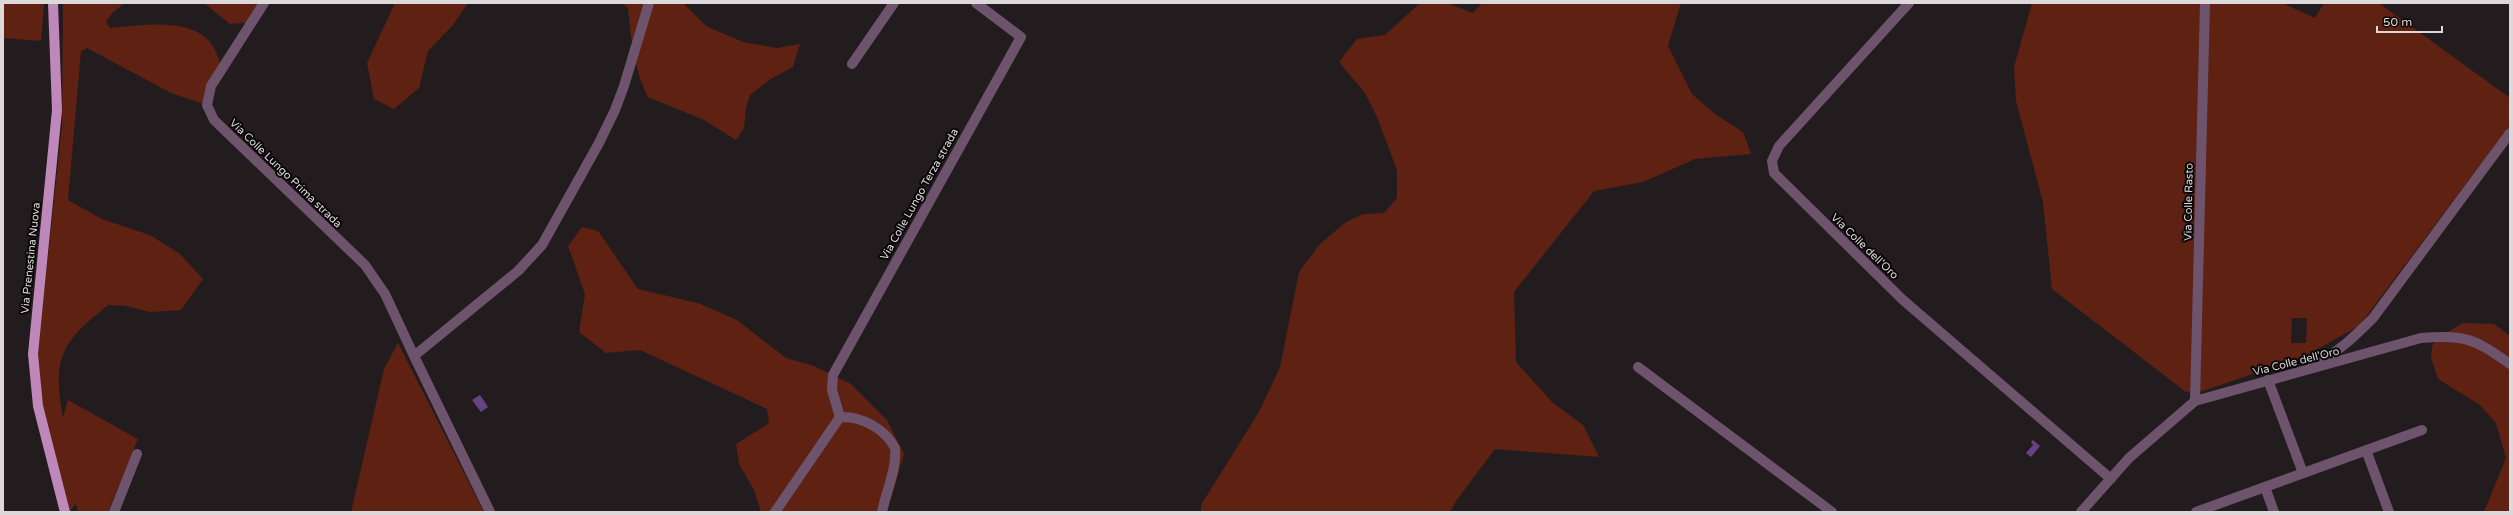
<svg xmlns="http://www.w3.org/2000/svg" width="2513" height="515" font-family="'Varela Round',sans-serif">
  <rect width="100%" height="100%" fill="#231c1f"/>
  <!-- green -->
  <path fill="#5e2112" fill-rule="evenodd" d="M 3,3 L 44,3 L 41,41 L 3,38 Z
    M 63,3 L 125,3 L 112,13 L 106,22 L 110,28 C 145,25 205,14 218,57 C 219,60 221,65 221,69 C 221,77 210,97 207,105 L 171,93 L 87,48 L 81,51 L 68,200 L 102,219 L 150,235 L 180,254 L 203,279 L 181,310 L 150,312 L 127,306 L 108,305 C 61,343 52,357 63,418 L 68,400 L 138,439 L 108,512 L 78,512 L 76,504 L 69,512 L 43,409 L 37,358 L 62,126 Z
    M 204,3 L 264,3 L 252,22 L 230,24 Z
    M 395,3 L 468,3 L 453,25 L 428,51 L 419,88 L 394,109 L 374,99 L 367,63 Z
    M 622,3 L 683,3 L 706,26 L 743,42 L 777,48 L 800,44 L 793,67 L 769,80 L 750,95 L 746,108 L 744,128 L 736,140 L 704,120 L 648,97 C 634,70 631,38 628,8 Z
    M 1420,3 L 1447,3 L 1473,13 L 1482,3 L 1681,3 L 1668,46 L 1692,94 L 1715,114 L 1743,132 L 1751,154 L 1695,159 L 1643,182 L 1594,191 L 1514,292 L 1516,362 L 1552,402 L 1583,425 L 1599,457 L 1495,449 L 1456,501 L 1450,512 L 1201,512 L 1201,505 L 1259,412 L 1280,367 L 1299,272 L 1320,244 L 1346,222 L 1363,214 L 1384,213 L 1397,198 L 1397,170 L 1377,117 L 1365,93 L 1339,62 L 1357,39 L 1385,35 Z
    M 2032,3 L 2282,3 L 2315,18 L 2324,3 L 2379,3 L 2510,98 L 2510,125 L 2359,326 L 2305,356 L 2203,391 L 2186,392 L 2052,289 L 2043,202 L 2016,101 L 2014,67 ZM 2292,318 L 2307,318 L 2306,343 L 2291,343 Z
    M 582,227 L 598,231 L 638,289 L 698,303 L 737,320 L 786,358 L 814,366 L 851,384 L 887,420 L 904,454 L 887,512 L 761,512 L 754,490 L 739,464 L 736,444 L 769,423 L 767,409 L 640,350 L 606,353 L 579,332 L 585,294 L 568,246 Z
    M 2463,323 L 2494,324 L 2510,336 L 2510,512 L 2484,512 L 2506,458 L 2496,423 L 2480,405 L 2438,379 L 2431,358 L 2432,346 L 2439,337 Z
    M 398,343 L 484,512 L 351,512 L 384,369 Z"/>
  <!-- water -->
  <path fill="#654385" d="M 480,395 L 488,407 L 481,412 L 472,400 Z
    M 2033,440 L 2040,446 L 2031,457 L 2026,453 L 2033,445 L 2031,442 Z"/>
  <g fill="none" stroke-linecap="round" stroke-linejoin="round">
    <!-- minor -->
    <path stroke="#6d546c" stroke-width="10" d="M 264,3 L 211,86 L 207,105 L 214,120 L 365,265 L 385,294 L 414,356
      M 1909,3 L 1779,146 L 1772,161 L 1774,173 L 1903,300 L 2111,479
      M 852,64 L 894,3
      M 2313,364 C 2337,354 2355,336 2373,318 L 2510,133
      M 1638,367 L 1832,512
      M 2268,380 L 2303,473
      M 2195,401 L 2205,3
      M 840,417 C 862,416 885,429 895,448 C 897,470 886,491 882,512
      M 2366,450 L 2389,512
      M 2265,487 L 2274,512
      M 114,512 L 137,454
      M 490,512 L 414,356 L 518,271 L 542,245 L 599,143 L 615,110 L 624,86 L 649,3
      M 775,512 L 840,417 L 832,390 L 833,375 L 1021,37 L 976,3
      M 2081,512 L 2129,458 L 2195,401 L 2421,338 C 2466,334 2474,339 2510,364
      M 2196,512 L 2422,430"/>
    <!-- major -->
    <path stroke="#be89ba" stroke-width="10" d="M 53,3 L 57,110 L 33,354 L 38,406 L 65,512"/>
  </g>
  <g text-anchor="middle" stroke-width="4" stroke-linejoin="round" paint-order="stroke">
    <!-- street labels -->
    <g font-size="11" fill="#ddd8da" stroke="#0a0709">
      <text transform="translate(286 173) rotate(44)" y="4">Via Colle Lungo Prima strada</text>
      <text transform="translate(919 194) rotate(-61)" y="4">Via Colle Lungo Terza strada</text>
      <text transform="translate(2188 202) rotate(-89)" y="4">Via Colle Rasto</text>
      <text transform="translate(1865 246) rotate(44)" y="4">Via Colle dell'Oro</text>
      <text transform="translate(30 258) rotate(-84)" y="4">Via Prenestina Nuova</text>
      <text transform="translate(2296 361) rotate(-14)" y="4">Via Colle dell'Oro</text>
    </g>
  </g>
  <!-- border -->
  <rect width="2513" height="515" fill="none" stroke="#ddd8da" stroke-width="8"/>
  <!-- scale -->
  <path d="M2377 26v6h65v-6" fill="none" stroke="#ddd8da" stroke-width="2"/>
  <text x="2383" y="26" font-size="12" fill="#ddd8da" stroke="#0a0709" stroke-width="3" paint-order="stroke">50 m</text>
</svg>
